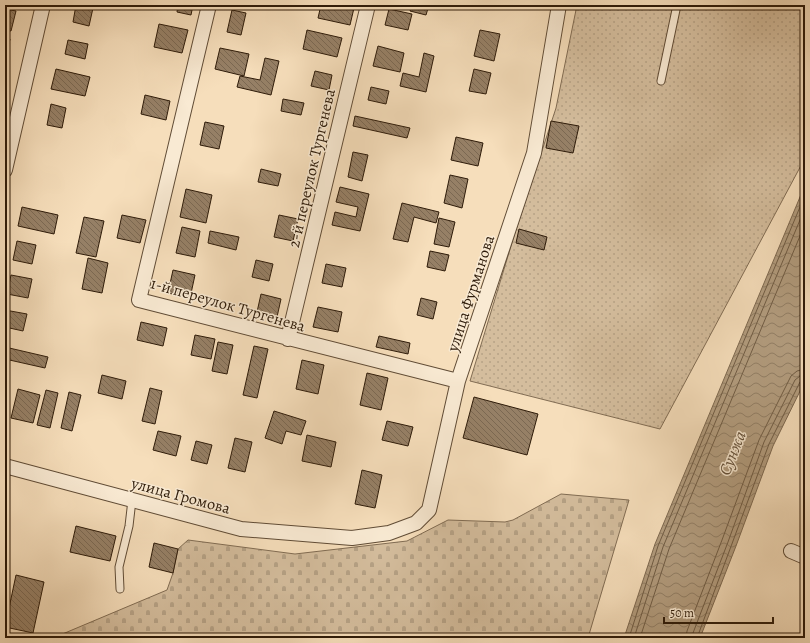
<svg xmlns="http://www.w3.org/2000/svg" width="810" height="643" font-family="Alegreya,serif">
  <defs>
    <pattern id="cemetery-stones" width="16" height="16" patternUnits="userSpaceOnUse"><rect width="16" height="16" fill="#d4bd9d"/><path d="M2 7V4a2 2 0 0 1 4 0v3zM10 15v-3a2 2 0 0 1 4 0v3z" fill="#b6a286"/></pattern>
    <pattern id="garden-dots" width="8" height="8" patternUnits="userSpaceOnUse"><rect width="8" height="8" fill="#d4bd9d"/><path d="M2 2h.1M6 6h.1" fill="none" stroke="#b6a286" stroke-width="1.8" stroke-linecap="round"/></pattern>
    <pattern id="water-waves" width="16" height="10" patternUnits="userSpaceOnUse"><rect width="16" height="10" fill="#b29c7e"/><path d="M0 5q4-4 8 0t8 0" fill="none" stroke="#917e65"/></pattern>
    <pattern id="building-back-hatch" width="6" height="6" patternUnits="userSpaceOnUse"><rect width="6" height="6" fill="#968066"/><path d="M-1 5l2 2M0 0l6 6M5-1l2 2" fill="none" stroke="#7b6852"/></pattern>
  </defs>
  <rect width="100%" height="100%" fill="#f6debb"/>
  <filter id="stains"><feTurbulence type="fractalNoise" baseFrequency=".005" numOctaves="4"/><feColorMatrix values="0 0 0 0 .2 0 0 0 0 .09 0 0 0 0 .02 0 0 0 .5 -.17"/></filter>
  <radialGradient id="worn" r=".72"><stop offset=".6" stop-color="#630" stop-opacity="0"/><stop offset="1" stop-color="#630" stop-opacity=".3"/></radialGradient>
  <!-- cemetery -->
  <path fill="url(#cemetery-stones)" stroke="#816c53" d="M 561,494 L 629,500 L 588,638 L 53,638 L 167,590 L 173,573 L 178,549 L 188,540 L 295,554 L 407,541 L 448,520 L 505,522 L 513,520 Z"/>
  <!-- garden -->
  <path fill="url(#garden-dots)" stroke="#816c53" d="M 577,5 L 805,5 L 805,158 L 660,429 L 470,381 L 515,233 L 556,108 Z"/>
  <!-- water -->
  <path fill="url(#water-waves)" stroke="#7d684f" d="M 805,185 L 805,381 L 773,446 L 736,546 L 700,638 L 624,638 L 655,544 Z"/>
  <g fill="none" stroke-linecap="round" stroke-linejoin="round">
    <!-- shore -->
    <path stroke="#705c44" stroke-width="1" d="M 629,638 L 658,546 L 805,195
      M 634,638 L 663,547 L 805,208
      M 640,638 L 669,549 L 805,224
      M 686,638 L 687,631 L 722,540 L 759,440 L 791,376 L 797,371 L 805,369
      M 692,638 L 693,633 L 728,542 L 764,442 L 795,380 L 800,376 L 805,375
      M 697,638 L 769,444 L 800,382 L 805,380"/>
  </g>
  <!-- building -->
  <path fill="url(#building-back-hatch)" stroke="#2e1b09" d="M 76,5 L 93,8 L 89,26 L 73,22 Z
    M 178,5 L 193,5 L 191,15 L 177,12 Z
    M 321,5 L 341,5 L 354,8 L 350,25 L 318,18 Z
    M 412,5 L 429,5 L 426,15 L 410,11 Z
    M 5,9 L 16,11 L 11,31 L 5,30 Z
    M 389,9 L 412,14 L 408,30 L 385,25 Z
    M 232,10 L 246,13 L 241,35 L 227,32 Z
    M 159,24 L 188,30 L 182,53 L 154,47 Z
    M 307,30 L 342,38 L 337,57 L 303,49 Z
    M 480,30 L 500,34 L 494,61 L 474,56 Z
    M 5,38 L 10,39 L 5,62 Z
    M 68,40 L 88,44 L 85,59 L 65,54 Z
    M 378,46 L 404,53 L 400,72 L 373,66 Z
    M 220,48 L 249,54 L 244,76 L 215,69 Z
    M 424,53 L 434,56 L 426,92 L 400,86 L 403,73 L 419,77 Z
    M 265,58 L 279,61 L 271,95 L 237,87 L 240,76 L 260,80 Z
    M 56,69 L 90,77 L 85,96 L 51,89 Z
    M 474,69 L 491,73 L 486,94 L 469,91 Z
    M 315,71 L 332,75 L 329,90 L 311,86 Z
    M 371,87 L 389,91 L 386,104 L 368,100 Z
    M 145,95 L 170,101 L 166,120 L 141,114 Z
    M 283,99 L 304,103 L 301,115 L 281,111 Z
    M 51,104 L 66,108 L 62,128 L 47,125 Z
    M 355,116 L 410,128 L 407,138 L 353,126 Z
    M 551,121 L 579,126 L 573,153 L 546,148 Z
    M 205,122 L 224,126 L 219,149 L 200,145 Z
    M 456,137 L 483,143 L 478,166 L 451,160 Z
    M 353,152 L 368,155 L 362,181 L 348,177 Z
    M 261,169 L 281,174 L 278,186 L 258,182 Z
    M 450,175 L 468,179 L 462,208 L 444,203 Z
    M 340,187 L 369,194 L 360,231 L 332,225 L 335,212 L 356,217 L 358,207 L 336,202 Z
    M 186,189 L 212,195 L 206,223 L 180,217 Z
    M 402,203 L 439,212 L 436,223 L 414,217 L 408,242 L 393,239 Z
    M 22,207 L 58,215 L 54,234 L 18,226 Z
    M 122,215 L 146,220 L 140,243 L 117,238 Z
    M 279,215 L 298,219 L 293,241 L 274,237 Z
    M 84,217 L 104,221 L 96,257 L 76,253 Z
    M 439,218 L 455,222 L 449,247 L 434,244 Z
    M 182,227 L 200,231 L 195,257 L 176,253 Z
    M 519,229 L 547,237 L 544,250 L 516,243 Z
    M 210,231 L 239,237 L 236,250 L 208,243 Z
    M 17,241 L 36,245 L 32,264 L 13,260 Z
    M 430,251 L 449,255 L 445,271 L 427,267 Z
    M 88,258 L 108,263 L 102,293 L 82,289 Z
    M 256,260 L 273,264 L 269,281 L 252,277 Z
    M 326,264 L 346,268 L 342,287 L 322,283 Z
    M 173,270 L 195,275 L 190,298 L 168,293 Z
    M 11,275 L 32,279 L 28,298 L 7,294 Z
    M 261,294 L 281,299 L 277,317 L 257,312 Z
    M 421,298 L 437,302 L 433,319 L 417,315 Z
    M 318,307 L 342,312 L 338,332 L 313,327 Z
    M 5,310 L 27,314 L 23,331 L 5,327 Z
    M 141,322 L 167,328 L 163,346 L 137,340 Z
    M 195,335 L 215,339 L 211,359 L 191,355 Z
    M 379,336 L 410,343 L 408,354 L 376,347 Z
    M 218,342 L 233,345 L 227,374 L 212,371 Z
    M 254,346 L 268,349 L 257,398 L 243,395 Z
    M 5,347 L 48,357 L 45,368 L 5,359 Z
    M 302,360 L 324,365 L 318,394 L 296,389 Z
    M 367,373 L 388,378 L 381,410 L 360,405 Z
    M 102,375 L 126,381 L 122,399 L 98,393 Z
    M 150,388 L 162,391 L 155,424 L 142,421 Z
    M 18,389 L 40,395 L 33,423 L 11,418 Z
    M 46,390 L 58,393 L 50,428 L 37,425 Z
    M 69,392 L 81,395 L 72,431 L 61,428 Z
    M 474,397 L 538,414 L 527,455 L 463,438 Z
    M 274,411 L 306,421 L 301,435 L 286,431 L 282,444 L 265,438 Z
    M 387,421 L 413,427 L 408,446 L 382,440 Z
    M 158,431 L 181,436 L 176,456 L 153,450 Z
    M 307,435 L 336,442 L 331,467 L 302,461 Z
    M 235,438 L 252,442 L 245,472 L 228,468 Z
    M 196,441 L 212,445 L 207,464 L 191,460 Z
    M 362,470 L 382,475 L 375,508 L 355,504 Z
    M 76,526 L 116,536 L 110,561 L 70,552 Z
    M 154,543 L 178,549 L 173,573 L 149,567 Z
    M 16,575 L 44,582 L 33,633 L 5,627 Z"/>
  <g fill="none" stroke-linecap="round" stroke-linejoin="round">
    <!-- service casing -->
    <g stroke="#604c36" stroke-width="9">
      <path id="service" d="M 661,81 L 677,5
        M 120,589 L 119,567 L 129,526 L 132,500"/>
    </g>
    <!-- minor casing -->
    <g stroke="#604c36" stroke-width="16">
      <path id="minor" d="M 209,5 L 139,300 L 458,381
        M 5,170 L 43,5
        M 288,339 L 368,5
        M 5,466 L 241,529 L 352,538 L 389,533 L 416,523 L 429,510 L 458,381 L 534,153 L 559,5
        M 791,551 L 805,557"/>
    </g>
    <!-- service -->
    <use href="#service" stroke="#f9ead3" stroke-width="7"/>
    <!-- minor -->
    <use href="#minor" stroke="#f9ead3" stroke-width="14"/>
  </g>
  <g text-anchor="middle" stroke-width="3" stroke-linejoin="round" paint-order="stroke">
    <!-- street labels -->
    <g font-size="16" fill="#2e1b09" stroke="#f9ead3">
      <text transform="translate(311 168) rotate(-77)" y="6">2-й переулок Тургенева</text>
      <text transform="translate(470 293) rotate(-72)" y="6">улица Фурманова</text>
      <text transform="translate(228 304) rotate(16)" y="6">1-й переулок Тургенева</text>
      <text transform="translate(181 495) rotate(15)" y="6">улица Громова</text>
    </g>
    <!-- water labels -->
    <g font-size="17" font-style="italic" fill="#634f38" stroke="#f9ead3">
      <text transform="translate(732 453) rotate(-68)" y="6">Сунжа</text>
    </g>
  </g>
  <!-- margin -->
  <rect width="810" height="643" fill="none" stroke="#f6debb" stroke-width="20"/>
  <rect x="6" y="6" width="798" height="631" fill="none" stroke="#2e1b09" stroke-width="2"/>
  <rect x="10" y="10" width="790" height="623" fill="none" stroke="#2e1b09"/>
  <!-- scale -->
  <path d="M664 617v6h109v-6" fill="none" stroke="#2e1b09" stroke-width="2"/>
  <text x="670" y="617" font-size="12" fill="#2e1b09" stroke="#f9ead3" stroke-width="3" paint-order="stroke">50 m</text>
  <rect width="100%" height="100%" filter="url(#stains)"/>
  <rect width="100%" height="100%" fill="url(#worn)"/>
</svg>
